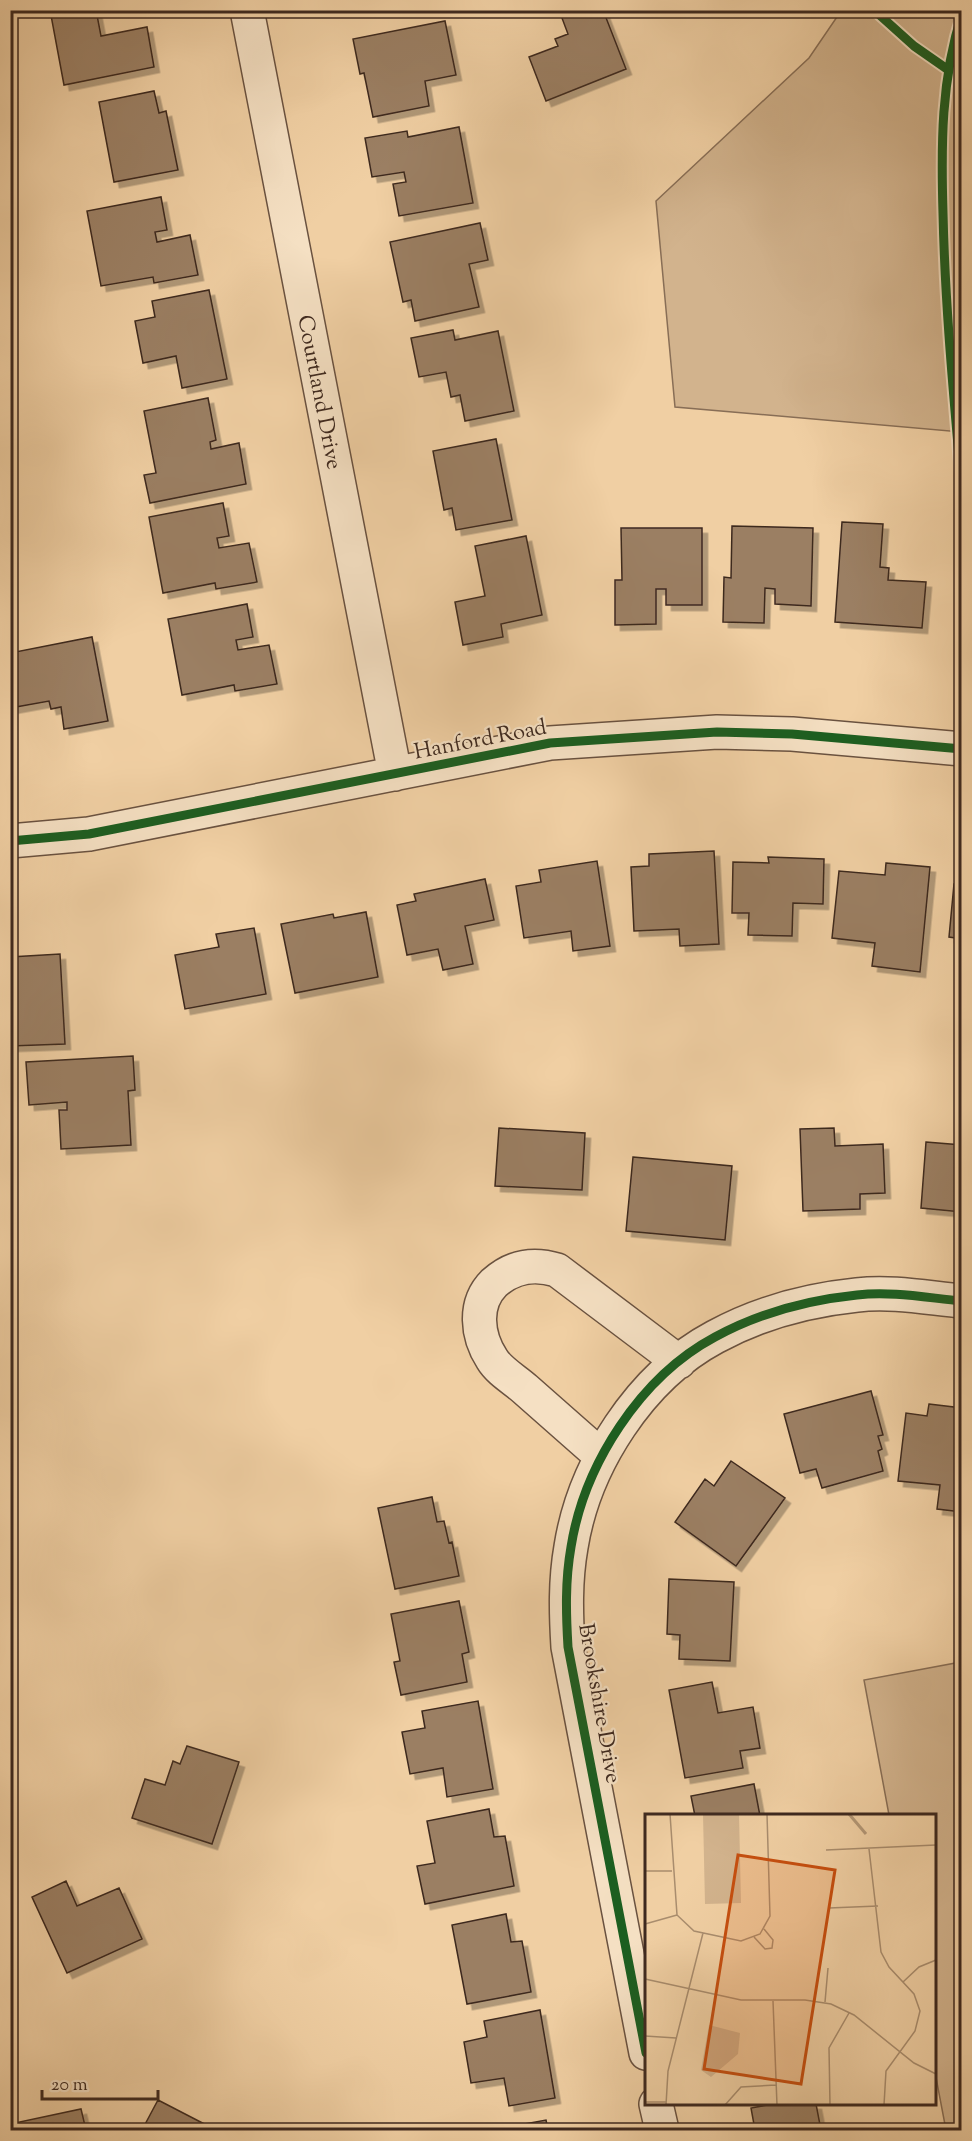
<svg xmlns="http://www.w3.org/2000/svg" width="972" height="2141" font-family="'Sorts Mill Goudy',serif">
  <defs>
    <filter id="shadow"><feDropShadow dx="5.5" dy="5.5" stdDeviation="0" flood-color="#0004"/></filter>
  </defs>
  <rect width="100%" height="100%" fill="#f0cfa3"/>
  <filter id="stains"><feTurbulence type="fractalNoise" baseFrequency=".00333" numOctaves="4"/><feColorMatrix values="0 0 0 0 .2 0 0 0 0 .09 0 0 0 0 .02 0 0 0 .5 -.17"/></filter>
  <radialGradient id="worn" r=".72"><stop offset=".6" stop-color="#630" stop-opacity="0"/><stop offset="1" stop-color="#630" stop-opacity=".3"/></radialGradient>
  <!-- green -->
  <path fill="#d2b38d" stroke="#886e56" stroke-width="1.5" d="M 841,11 L 961,11 L 961,432 L 675,407 L 656,201 L 809,58 Z
    M 961,1662 L 962,2130 L 946,2130 L 934,2067 L 934,1816 L 889,1815 L 864,1680 Z"/>
  <!-- building -->
  <path fill="#9b7f64" stroke="#3e291f" stroke-width="1.5" filter="url(#shadow)" d="M 50,10 L 96,10 L 101,36 L 147,27 L 154,67 L 64,85 Z
    M 559,10 L 603,10 L 626,69 L 546,101 L 529,57 L 558,46 L 555,39 L 568,34 Z
    M 445,21 L 456,75 L 425,81 L 429,106 L 373,117 L 364,73 L 360,74 L 353,39 Z
    M 154,91 L 159,113 L 166,111 L 178,170 L 114,182 L 99,102 Z
    M 459,127 L 473,203 L 399,216 L 393,184 L 406,182 L 404,172 L 372,177 L 365,138 L 407,131 L 408,137 Z
    M 161,197 L 167,230 L 155,232 L 157,242 L 190,235 L 198,275 L 154,283 L 153,277 L 101,286 L 87,211 Z
    M 480,223 L 488,260 L 469,264 L 479,307 L 415,321 L 411,300 L 403,302 L 390,242 Z
    M 209,290 L 227,379 L 182,388 L 176,356 L 143,363 L 135,321 L 155,317 L 152,301 Z
    M 453,330 L 455,340 L 498,331 L 514,411 L 465,421 L 460,395 L 451,397 L 446,372 L 419,377 L 411,338 Z
    M 208,398 L 216,440 L 210,442 L 211,449 L 239,443 L 246,484 L 150,503 L 144,475 L 156,473 L 144,411 Z
    M 496,439 L 512,520 L 456,530 L 452,508 L 444,510 L 433,451 Z
    M 223,503 L 229,536 L 217,538 L 219,548 L 249,543 L 257,582 L 216,589 L 215,583 L 163,593 L 149,517 Z
    M 842,522 L 883,524 L 880,567 L 889,568 L 888,580 L 926,582 L 922,628 L 835,622 Z
    M 732,526 L 813,528 L 811,606 L 775,604 L 775,589 L 765,588 L 764,623 L 723,622 L 724,577 L 731,578 Z
    M 621,528 L 702,528 L 702,605 L 666,605 L 666,589 L 656,589 L 656,624 L 615,625 L 615,580 L 622,580 Z
    M 526,536 L 542,615 L 501,624 L 503,637 L 463,645 L 455,602 L 485,596 L 475,546 Z
    M 247,604 L 253,637 L 236,640 L 238,650 L 269,645 L 277,684 L 235,691 L 234,685 L 182,695 L 168,619 Z
    M 92,637 L 108,721 L 64,729 L 61,707 L 51,709 L 49,701 L 10,708 L 10,653 Z
    M 714,851 L 719,944 L 680,946 L 679,929 L 634,931 L 631,867 L 649,866 L 649,854 Z
    M 768,857 L 824,859 L 823,904 L 793,903 L 792,936 L 748,935 L 749,913 L 732,913 L 733,862 L 769,863 Z
    M 597,861 L 610,946 L 573,951 L 571,931 L 524,938 L 516,886 L 541,882 L 539,870 Z
    M 886,863 L 930,867 L 920,972 L 872,966 L 875,943 L 832,938 L 839,871 L 885,875 Z
    M 485,879 L 494,920 L 465,926 L 473,964 L 443,970 L 438,949 L 407,955 L 397,905 L 416,901 L 414,894 Z
    M 954,884 L 962,884 L 962,939 L 949,937 Z
    M 366,912 L 378,977 L 295,993 L 281,924 L 333,914 L 334,918 Z
    M 254,928 L 266,994 L 185,1009 L 175,955 L 219,947 L 216,934 Z
    M 60,954 L 65,1044 L 10,1046 L 10,957 Z
    M 133,1056 L 135,1090 L 128,1091 L 131,1145 L 61,1149 L 59,1110 L 67,1110 L 67,1102 L 29,1105 L 26,1062 Z
    M 499,1128 L 585,1133 L 582,1190 L 495,1186 Z
    M 834,1128 L 835,1146 L 883,1144 L 885,1193 L 860,1194 L 860,1209 L 803,1211 L 800,1129 Z
    M 926,1142 L 962,1145 L 962,1212 L 921,1208 Z
    M 633,1157 L 732,1166 L 725,1240 L 626,1231 Z
    M 871,1391 L 883,1435 L 878,1436 L 882,1449 L 878,1451 L 883,1471 L 822,1488 L 816,1469 L 800,1473 L 784,1414 Z
    M 929,1404 L 962,1408 L 962,1512 L 937,1509 L 940,1485 L 898,1481 L 906,1413 L 927,1416 Z
    M 731,1461 L 785,1498 L 736,1566 L 675,1522 L 705,1479 L 714,1486 Z
    M 432,1497 L 437,1522 L 444,1521 L 449,1543 L 452,1542 L 459,1576 L 395,1589 L 378,1508 Z
    M 669,1579 L 734,1582 L 730,1661 L 679,1659 L 680,1635 L 667,1634 Z
    M 459,1601 L 469,1652 L 462,1654 L 467,1682 L 401,1695 L 394,1662 L 400,1661 L 391,1614 Z
    M 712,1682 L 718,1713 L 753,1707 L 760,1748 L 740,1751 L 743,1768 L 685,1778 L 669,1690 Z
    M 478,1701 L 493,1789 L 447,1797 L 443,1768 L 410,1774 L 402,1732 L 425,1728 L 422,1711 Z
    M 187,1746 L 239,1762 L 212,1844 L 132,1818 L 145,1779 L 165,1785 L 173,1761 L 180,1764 Z
    M 754,1784 L 760,1816 L 695,1816 L 691,1796 Z
    M 489,1809 L 494,1837 L 505,1836 L 514,1886 L 425,1904 L 417,1866 L 435,1863 L 427,1821 Z
    M 66,1881 L 77,1906 L 119,1888 L 142,1939 L 67,1973 L 32,1897 Z
    M 506,1914 L 511,1942 L 522,1941 L 531,1992 L 467,2004 L 452,1925 Z
    M 540,2010 L 555,2098 L 509,2106 L 504,2078 L 471,2083 L 464,2042 L 487,2037 L 484,2021 Z
    M 158,2100 L 216,2130 L 142,2130 Z
    M 773,2104 L 816,2104 L 821,2130 L 755,2130 L 751,2108 Z
    M 81,2109 L 86,2130 L 10,2130 L 10,2124 Z
    M 546,2120 L 548,2130 L 492,2130 Z"/>
  <g fill="none" stroke-linecap="round" stroke-linejoin="round">
    <!-- minor casing -->
    <g stroke="#6a5240" stroke-width="36">
      <path id="minor" d="M 247,10 L 395,774
        M 10,841 L 89,834 L 550,743 L 717,732 L 792,734 L 962,749
        M 601,1456 C 576,1434 551,1412 525,1389 C 515,1380 499,1371 492,1359 C 477,1336 473,1304 494,1283 C 513,1266 534,1263 557,1270 L 679,1362
        M 646,2053 L 568,1647 C 566,1614 565,1581 571,1547 C 584,1465 640,1377 715,1337 C 759,1313 808,1300 857,1295 C 892,1291 928,1298 962,1301
        M 656,2104 L 662,2130"/>
    </g>
    <!-- minor -->
    <use href="#minor" stroke="#f5e0c3" stroke-width="33"/>
    <!-- cycleway casing -->
    <g stroke="#f5e0c3" stroke-width="13">
      <path id="cycleway" d="M 874,10 L 914,46 L 947,69
        M 962,14 C 941,79 941,145 943,213 C 945,306 954,399 962,491
        M 10,841 L 89,834 L 550,743 L 717,732 L 792,734 L 962,749
        M 646,2053 L 568,1647 C 566,1614 565,1581 571,1547 C 584,1465 640,1377 715,1337 C 759,1313 808,1300 857,1295 C 892,1291 928,1298 962,1301"/>
    </g>
    <!-- cycleway -->
    <use href="#cycleway" stroke="#1b5e20" stroke-width="9"/>
  </g>
  <g text-anchor="middle" stroke-width="4.5" stroke-linejoin="round" paint-order="stroke">
    <!-- street labels -->
    <g font-size="22" fill="#3e291f" stroke="#f5e0c3">
      <text transform="translate(321 392) rotate(79)" y="8">Courtland Drive</text>
      <text transform="translate(480 738) rotate(-11)" y="8">Hanford Road</text>
      <text transform="translate(601 1703) rotate(80)" y="8">Brookshire Drive</text>
    </g>
  </g>
  <!-- overview -->
  <g transform="translate(645 1814)">
    <rect width="291" height="291" fill="#f0cfa3"/>
    <path d="M 58,0 L 94,0 L 96,89 L 60,90 ZM 64,211 L 95,219 L 93,240 L 66,263 L 56,256 Z" fill="#d2b38d"/>
    <path fill="none" stroke="#b39776" stroke-width="3" d="M 204,0 L 221,20"/>
    <path fill="none" stroke="#a98d6e" stroke-width="1.5" d="M 25,0 L 32,101 L 49,117 L 96,127 L 115,120 L 125,102 L 122,0M 224,35 L 236,138 L 244,153 L 269,180 L 275,197 L 270,217 L 241,257 L 239,291M 181,36 L 291,31M 0,57 L 27,57M 184,94 L 233,92M 0,110 L 32,101M 109,123 L 120,135 L 127,134 L 128,126 L 119,115M 0,165 L 96,186 L 160,186 L 186,190 L 209,201 L 269,249 L 291,260M 258,168 L 274,153 L 291,146M 128,187 L 132,291M 180,188 L 183,154M 0,222 L 31,224M 0,288 L 21,288M 21,291 L 23,257 L 58,119M 80,291 L 96,273 L 131,271M 185,291 L 184,234 L 204,199"/>
    <path fill="#c64f10" fill-opacity="0.15" stroke="#c64f10" stroke-width="3" d="M 93,41 L 190,56 L 156,270 L 59,255 Z"/>
    <rect width="291" height="291" fill="none" stroke="#3e291f" stroke-width="3"/>
  </g>
  <!-- margin -->
  <rect width="972" height="2141" fill="none" stroke="#f0cfa3" stroke-width="36"/>
  <rect x="12" y="12" width="948" height="2117" fill="none" stroke="#3e291f" stroke-width="3"/>
  <rect x="18" y="18" width="936" height="2105" fill="none" stroke="#3e291f" stroke-width="1.5"/>
  <!-- scale -->
  <path d="M42 2090v9h116v-9" fill="none" stroke="#3e291f" stroke-width="3"/>
  <text x="51" y="2090" font-size="18" fill="#3e291f" stroke="#f5e0c3" stroke-width="4.5" paint-order="stroke">20 m</text>
  <rect width="100%" height="100%" filter="url(#stains)"/>
  <rect width="100%" height="100%" fill="url(#worn)"/>
</svg>
